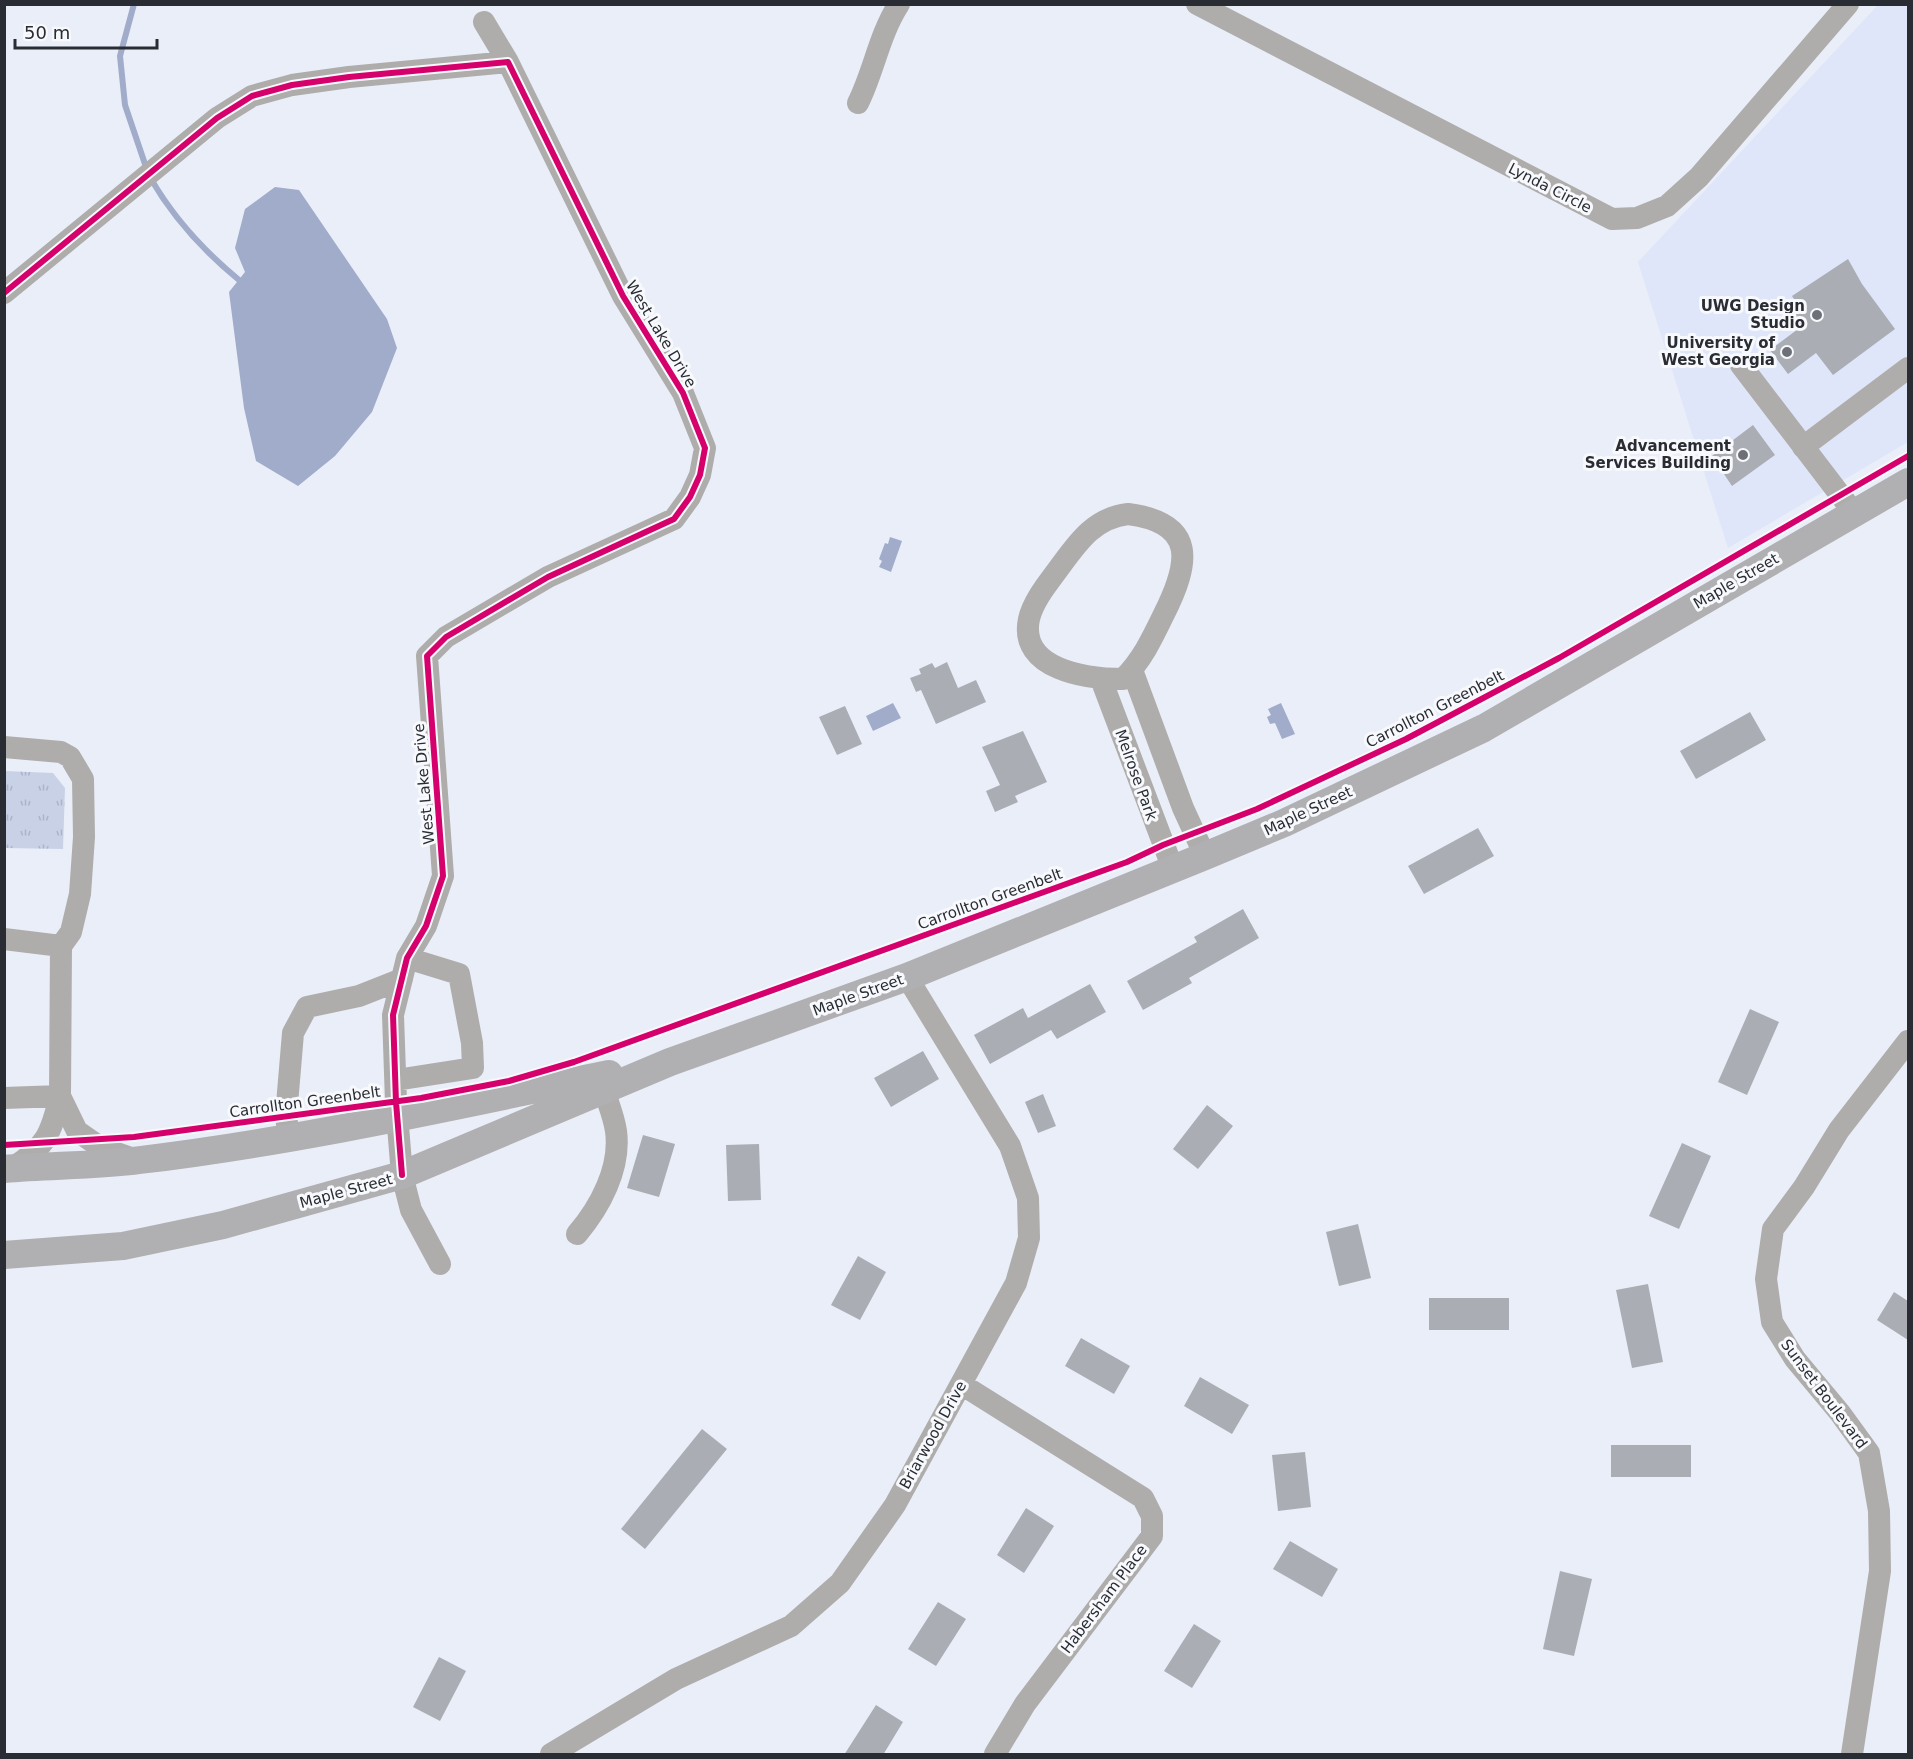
<svg xmlns="http://www.w3.org/2000/svg" width="1913" height="1759" font-family="'DejaVu Sans',sans-serif">
  <defs>
    <pattern id="park-tufts" width="24" height="20" patternUnits="userSpaceOnUse" patternTransform="scale(1.5)"><rect width="24" height="20" fill="#c8d1e6"/><path d="M3 7l-1-3M5 7V3M7 7l1-3M15 17l-1-3M17 17v-4M19 17l1-3" fill="none" stroke="#acb4c6"/></pattern>
  </defs>
  <rect width="100%" height="100%" fill="#eaeef8"/>
  <!-- built -->
  <path fill="#dfe6f9" d="M 1878,5 L 1908,5 L 1908,442 L 1728,548 L 1638,262 Z"/>
  <!-- park -->
  <path fill="url(#park-tufts)" d="M 5,771 L 53,773 L 65,788 L 63,849 L 5,848 Z"/>
  <!-- water -->
  <path fill="#a0acc9" d="M 275,187 L 299,190 L 387,319 L 397,348 L 372,412 L 335,456 L 298,486 L 256,461 L 244,408 L 229,292 L 245,272 L 235,248 L 245,209 Z
    M 890,537 L 902,541 L 891,572 L 879,567 L 882,561 L 879,559 L 885,543 L 888,544 Z
    M 893,703 L 901,718 L 873,731 L 866,716 Z
    M 1281,703 L 1295,734 L 1282,739 L 1275,723 L 1270,724 L 1267,717 L 1271,715 L 1268,709 Z"/>
  <g fill="none" stroke-linecap="round" stroke-linejoin="round">
    <!-- stream -->
    <path stroke="#a0acc9" stroke-width="6" d="M 134,4 L 120,56 L 125,105 L 147,170
      M 151,179 C 173,217 205,252 239,280"/>
  </g>
  <!-- building -->
  <path fill="#aaadb4" d="M 1848,259 L 1862,284 L 1895,329 L 1833,375 L 1816,353 L 1788,374 L 1770,350 L 1802,326 L 1789,306 L 1796,302 L 1792,296 Z
    M 1753,425 L 1775,455 L 1732,486 L 1712,456 Z
    M 947,662 L 958,688 L 976,680 L 986,702 L 936,724 L 921,690 L 916,692 L 910,678 L 921,674 L 919,669 L 932,663 L 935,668 Z
    M 845,706 L 862,744 L 837,755 L 819,717 Z
    M 1750,712 L 1766,740 L 1696,779 L 1680,751 Z
    M 1023,731 L 1047,782 L 1015,796 L 1018,802 L 995,812 L 986,791 L 1000,785 L 982,747 Z
    M 1478,828 L 1494,856 L 1424,894 L 1408,866 Z
    M 1243,909 L 1259,938 L 1189,978 L 1192,983 L 1143,1010 L 1127,981 L 1197,942 L 1194,937 Z
    M 1090,984 L 1106,1012 L 1057,1039 L 1051,1030 L 990,1064 L 974,1035 L 1023,1008 L 1028,1018 Z
    M 1750,1009 L 1779,1022 L 1747,1095 L 1718,1082 Z
    M 923,1051 L 939,1079 L 891,1107 L 874,1078 Z
    M 1043,1094 L 1056,1126 L 1038,1133 L 1025,1102 Z
    M 1207,1105 L 1233,1126 L 1198,1169 L 1173,1149 Z
    M 643,1135 L 675,1144 L 659,1197 L 627,1188 Z
    M 1682,1143 L 1711,1156 L 1679,1229 L 1649,1216 Z
    M 759,1144 L 761,1200 L 728,1201 L 726,1145 Z
    M 1358,1224 L 1371,1278 L 1339,1286 L 1326,1232 Z
    M 858,1256 L 886,1272 L 860,1320 L 831,1305 Z
    M 1648,1284 L 1663,1362 L 1632,1368 L 1616,1290 Z
    M 1894,1292 L 1908,1301 L 1908,1340 L 1877,1320 Z
    M 1429,1298 L 1509,1298 L 1509,1330 L 1429,1330 Z
    M 1081,1338 L 1130,1366 L 1114,1394 L 1065,1366 Z
    M 1200,1377 L 1249,1405 L 1232,1434 L 1184,1406 Z
    M 702,1429 L 727,1449 L 645,1549 L 621,1529 Z
    M 1611,1445 L 1691,1445 L 1691,1477 L 1611,1477 Z
    M 1305,1452 L 1311,1507 L 1278,1511 L 1272,1455 Z
    M 1026,1508 L 1054,1526 L 1024,1573 L 997,1555 Z
    M 1290,1541 L 1338,1569 L 1322,1597 L 1273,1569 Z
    M 1560,1571 L 1592,1579 L 1574,1656 L 1543,1649 Z
    M 938,1602 L 966,1619 L 936,1666 L 908,1649 Z
    M 1194,1624 L 1221,1641 L 1192,1688 L 1164,1671 Z
    M 439,1657 L 466,1671 L 440,1721 L 413,1707 Z
    M 876,1705 L 903,1722 L 883,1755 L 844,1755 Z"/>
  <g fill="none" stroke-linecap="round" stroke-linejoin="round">
    <!-- minor -->
    <path stroke="#aeadab" stroke-width="22" d="M 1197,4 L 1612,219 L 1637,218 L 1667,206 L 1699,177 L 1848,4
      M 484,22 L 508,62
      M 858,103 C 874,71 879,35 899,4
      M 4,293 L 217,118 L 252,96 L 292,85 L 349,77 L 508,62 L 623,296 L 683,393 L 705,448 L 700,475 L 690,497 L 674,519 L 548,577 L 446,637 L 427,656 L 443,876 L 426,926 L 407,958 L 393,1015 L 396,1102 L 402,1175 L 411,1210 L 440,1264
      M 1741,365 L 1854,513
      M 1803,447 L 1908,368
      M 1128,514 C 1198,523 1189,564 1164,614 C 1152,639 1142,660 1123,679 C 1088,679 1018,670 1029,619 C 1033,601 1048,583 1059,568 C 1078,542 1094,518 1128,514 Z
      M 1132,670 L 1183,808 L 1205,856
      M 1101,679 L 1173,869
      M 4,747 L 61,752 L 70,757 L 83,779 L 84,837 L 80,894 L 71,932 L 61,946 L 60,1096 L 4,1098
      M 4,939 L 61,946
      M 396,1080 L 473,1068 L 472,1043 L 459,974 L 407,958
      M 289,1139 L 286,1116 L 293,1033 L 307,1007 L 359,996 L 402,979
      M 12,1168 C 46,1147 51,1134 60,1096 L 77,1131 L 100,1147 L 134,1159
      M 577,1234 C 600,1207 621,1168 616,1131 C 614,1117 608,1103 604,1090
      M 961,1384 L 1143,1498 L 1152,1516 L 1152,1536 L 1025,1704 L 995,1754
      M 551,1754 L 676,1679 L 791,1626 L 840,1583 L 895,1505 L 1016,1283 L 1029,1238 L 1028,1198 L 1010,1146 L 907,977
      M 1852,1754 L 1880,1571 L 1879,1511 L 1869,1453 L 1840,1413 L 1795,1359 L 1772,1322 L 1766,1279 L 1773,1229 L 1804,1187 L 1839,1130 L 1908,1041"/>
    <!-- major -->
    <path stroke="#b0afb1" stroke-width="28" d="M 4,1169 C 50,1165 96,1166 140,1160 C 299,1141 454,1106 609,1074
      M 4,1255 L 123,1246 L 223,1225 L 402,1175 L 670,1062 L 907,977 L 1205,856 L 1284,823 L 1484,728 L 1908,482"/>
    <!-- cycleway casing -->
    <g stroke="#f7f9fc" stroke-width="10">
      <path id="cycleway" d="M 4,293 L 217,118 L 252,96 L 292,85 L 349,77 L 508,62 L 623,296 L 683,393 L 705,448 L 700,475 L 690,497 L 674,519 L 548,577 L 446,637 L 427,656 L 443,876 L 426,926 L 407,958 L 393,1015 L 396,1102 L 402,1175
        M 4,1145 L 134,1137 L 421,1098 L 509,1081 L 574,1062 L 947,927 L 1127,862 L 1163,845 L 1257,809 L 1406,739 L 1559,658 L 1908,456"/>
    </g>
    <!-- cycleway -->
    <use href="#cycleway" stroke="#d6006c" stroke-width="6"/>
  </g>
  <!-- markers -->
  <g fill="#6d7077" stroke="#f7f9fc" stroke-width="2">
    <circle cx="1817" cy="315" r="6"/>
    <circle cx="1787" cy="352" r="6"/>
    <circle cx="1743" cy="455" r="6"/>
  </g>
  <g text-anchor="middle" stroke-width="6" stroke-linejoin="round" paint-order="stroke">
    <!-- street labels -->
    <g font-size="15" fill="#292c32" stroke="#f7f9fc">
      <text transform="translate(1550 188) rotate(27)" y="5">Lynda Circle</text>
      <text transform="translate(661 334) rotate(59)" y="5">West Lake Drive</text>
      <text transform="translate(1736 581) rotate(-30)" y="5">Maple Street</text>
      <text transform="translate(1435 709) rotate(-27)" y="5">Carrollton Greenbelt</text>
      <text transform="translate(1136 775) rotate(70)" y="5">Melrose Park</text>
      <text transform="translate(424 784) rotate(-95)" y="5">West Lake Drive</text>
      <text transform="translate(1308 811) rotate(-25)" y="5">Maple Street</text>
      <text transform="translate(990 899) rotate(-20)" y="5">Carrollton Greenbelt</text>
      <text transform="translate(858 995) rotate(-20)" y="5">Maple Street</text>
      <text transform="translate(305 1102) rotate(-8)" y="5">Carrollton Greenbelt</text>
      <text transform="translate(346 1191) rotate(-15)" y="5">Maple Street</text>
      <text transform="translate(1824 1394) rotate(53)" y="5">Sunset Boulevard</text>
      <text transform="translate(933 1435) rotate(-61)" y="5">Briarwood Drive</text>
      <text transform="translate(1104 1599) rotate(-53)" y="5">Habersham Place</text>
    </g>
    <!-- poi labels -->
    <g font-size="15" font-weight="bold" fill="#292c32" stroke="#f7f9fc" text-anchor="end">
      <text x="1805" y="311">UWG Design<tspan x="1805" dy="17">Studio</tspan></text>
      <text x="1775" y="348">University of<tspan x="1775" dy="17">West Georgia</tspan></text>
      <text x="1731" y="451">Advancement<tspan x="1731" dy="17">Services Building</tspan></text>
    </g>
  </g>
  <!-- border -->
  <rect width="1913" height="1759" fill="none" stroke="#292c32" stroke-width="12"/>
  <!-- scale -->
  <path d="M15 39v9h142v-9" fill="none" stroke="#292c32" stroke-width="3"/>
  <text x="24" y="39" font-size="18" fill="#292c32" stroke="#f7f9fc" stroke-width="4.5" paint-order="stroke">50 m</text>
</svg>
